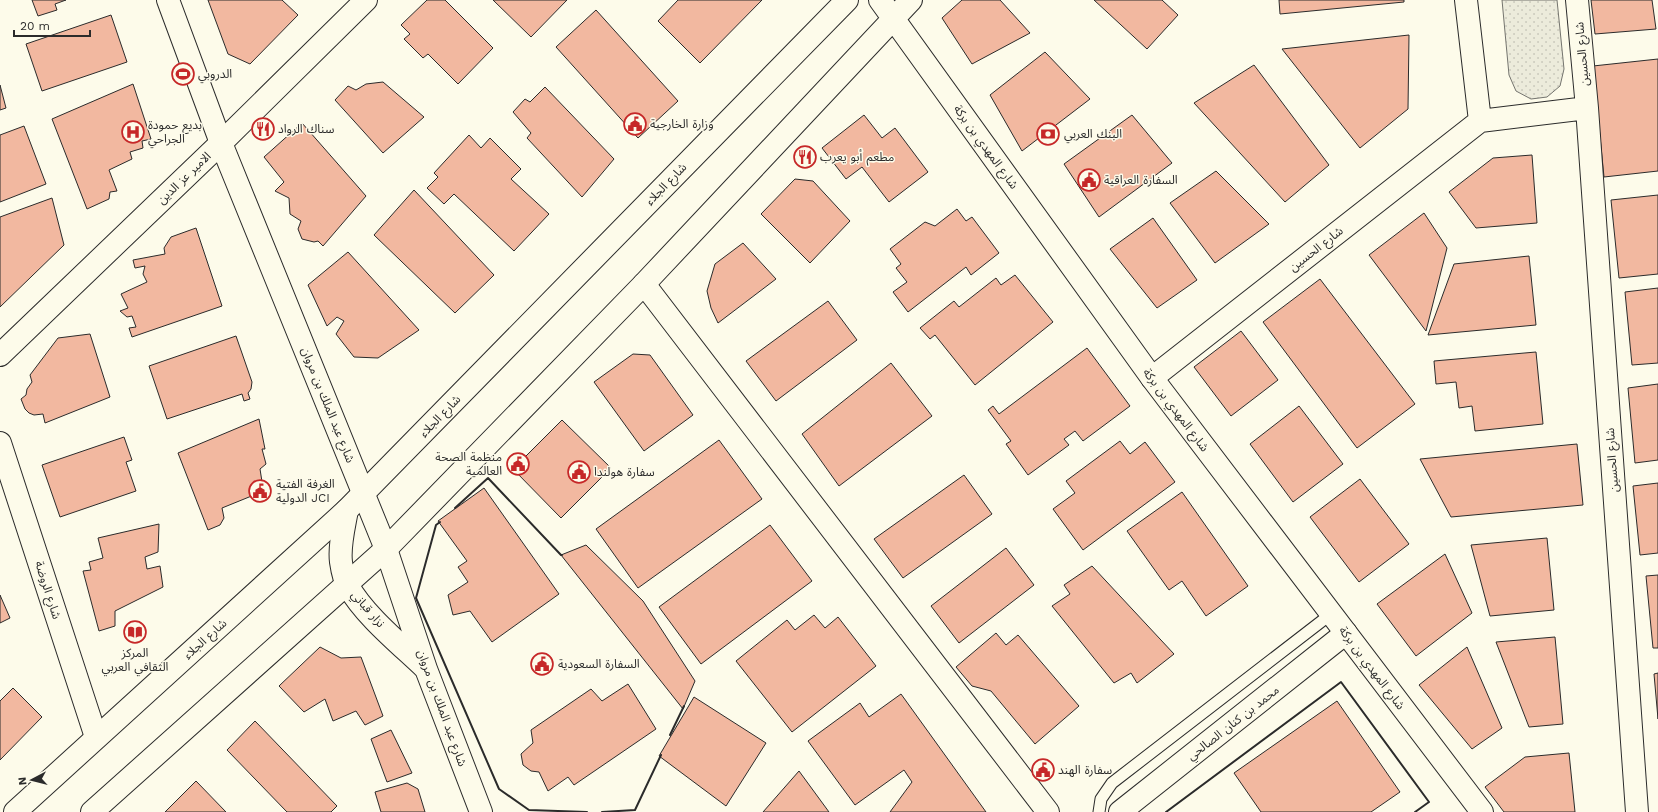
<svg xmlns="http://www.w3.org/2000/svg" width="1658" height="812" font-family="'Work Sans','Noto Sans Arabic',sans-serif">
  <defs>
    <pattern id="park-dots" width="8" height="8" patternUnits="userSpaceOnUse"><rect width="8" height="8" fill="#ecebdb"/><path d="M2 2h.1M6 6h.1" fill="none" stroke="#cbcabc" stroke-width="1.8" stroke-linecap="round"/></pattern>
  </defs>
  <rect width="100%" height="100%" fill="#fdfbea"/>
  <!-- park -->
  <path fill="url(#park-dots)" stroke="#74746e" d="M 1502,0 L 1557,0 L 1564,69 L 1560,86 L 1547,97 L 1531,99 L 1516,91 L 1509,75 Z"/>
  <!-- building -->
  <path fill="#f2b8a0" stroke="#2b2b2b" d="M 32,0 L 66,0 L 55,4 L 57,10 L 38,16 Z
    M 208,0 L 282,0 L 298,15 L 250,64 L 228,54 Z
    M 427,0 L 445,0 L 493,48 L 458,84 L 428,54 L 423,58 L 404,39 L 410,34 L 401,25 Z
    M 493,0 L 567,0 L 531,37 Z
    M 678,0 L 762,0 L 700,63 L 658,21 Z
    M 962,0 L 1000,0 L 1030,33 L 972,64 L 942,18 Z
    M 1094,0 L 1162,0 L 1178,15 L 1147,49 Z
    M 1279,0 L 1404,0 L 1404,2 L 1280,14 Z
    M 1591,0 L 1652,0 L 1656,29 L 1595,34 Z
    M 596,10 L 678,101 L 638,138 L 556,47 Z
    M 111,15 L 127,62 L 42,91 L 26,44 Z
    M 1409,35 L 1408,109 L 1360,148 L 1282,49 Z
    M 1045,52 L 1090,99 L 1022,151 L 990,95 Z
    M 1658,59 L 1658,171 L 1604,177 L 1593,66 Z
    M 1254,65 L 1329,165 L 1285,202 L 1194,103 Z
    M 383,82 L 424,117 L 383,153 L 335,100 L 348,86 L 356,90 L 366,84 Z
    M 133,84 L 151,139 L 142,141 L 143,148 L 130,152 L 132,159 L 109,170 L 117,191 L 110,192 L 109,199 L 87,209 L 52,119 Z
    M 0,85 L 6,108 L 0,110 Z
    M 545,87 L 614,159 L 582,197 L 527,138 L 531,133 L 513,112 L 525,99 L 530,102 Z
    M 864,115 L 882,138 L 895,128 L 928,172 L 889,202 L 862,167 L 846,179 L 822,148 Z
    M 1132,115 L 1172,163 L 1099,217 L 1064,164 Z
    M 302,123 L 366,196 L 323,246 L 318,241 L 314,242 L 302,239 L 298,229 L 301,221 L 290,214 L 289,198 L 275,191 L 284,182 L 264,157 Z
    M 24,126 L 46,184 L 0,202 L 0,135 Z
    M 469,135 L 481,148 L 490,138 L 521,169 L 511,179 L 549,214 L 514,251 L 454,194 L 444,204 L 427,188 L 438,177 L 434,173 Z
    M 1532,155 L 1537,223 L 1476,228 L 1449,192 L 1493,158 Z
    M 1216,171 L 1269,224 L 1215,263 L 1170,203 Z
    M 795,179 L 813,181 L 850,221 L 810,263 L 761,214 Z
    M 414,190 L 494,275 L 455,313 L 374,235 Z
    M 1658,195 L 1658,274 L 1619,278 L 1611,200 Z
    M 52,198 L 64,245 L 0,307 L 0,217 Z
    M 957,209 L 966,221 L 972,217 L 999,253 L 971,275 L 966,267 L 908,312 L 893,292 L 907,282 L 896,268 L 901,264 L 890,249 L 925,222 L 935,226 Z
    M 1424,213 L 1447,248 L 1426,331 L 1369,255 Z
    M 1153,218 L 1197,280 L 1157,308 L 1110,249 Z
    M 196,228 L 222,306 L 132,337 L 129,328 L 136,327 L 132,316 L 127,317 L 120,311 L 128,308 L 121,294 L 147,282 L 143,274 L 145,266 L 135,268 L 133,260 L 165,254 L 164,248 L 171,237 Z
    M 743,243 L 776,279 L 718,323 L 711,308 L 707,291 L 715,264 Z
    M 348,252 L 419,330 L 378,358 L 354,357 L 336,334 L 344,321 L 337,317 L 327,326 L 308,285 Z
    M 1529,256 L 1536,325 L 1428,335 L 1454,264 Z
    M 1015,275 L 1053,322 L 975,385 L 935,335 L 930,339 L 920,328 L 954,301 L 959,307 L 996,278 L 1001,285 Z
    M 1320,279 L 1415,404 L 1357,448 L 1263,322 Z
    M 1658,288 L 1658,363 L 1632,365 L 1625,292 Z
    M 828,301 L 857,340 L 776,401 L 746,361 Z
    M 1241,331 L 1278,380 L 1231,416 L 1194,367 Z
    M 90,334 L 110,397 L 45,423 L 43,414 L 34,415 L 29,413 L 25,409 L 21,399 L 26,395 L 27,389 L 32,382 L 30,375 L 58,338 Z
    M 236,336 L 252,382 L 251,389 L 248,393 L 250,399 L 244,401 L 242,394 L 167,419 L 149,366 Z
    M 1087,348 L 1130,406 L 1083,441 L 1075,431 L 1064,439 L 1069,445 L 1028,475 L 1006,444 L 1011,441 L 988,410 L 993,406 L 999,414 Z
    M 1536,352 L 1543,424 L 1475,431 L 1472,406 L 1459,408 L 1456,382 L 1436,384 L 1434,361 Z
    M 633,354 L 650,355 L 693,415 L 644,451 L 594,382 Z
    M 891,363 L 932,416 L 839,486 L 802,434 Z
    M 1658,384 L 1658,460 L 1635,463 L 1628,388 Z
    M 1299,406 L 1343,464 L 1293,502 L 1250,444 Z
    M 259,419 L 265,449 L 262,449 L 266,464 L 260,469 L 263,488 L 254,495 L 222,508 L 224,518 L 220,525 L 208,530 L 178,453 Z
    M 562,420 L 611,468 L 561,518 L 513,469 Z
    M 124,437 L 132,460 L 126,462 L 136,491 L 60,517 L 42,465 Z
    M 719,440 L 762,499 L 638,588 L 596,529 Z
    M 1120,441 L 1130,454 L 1145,442 L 1175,482 L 1083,550 L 1053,509 L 1075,493 L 1066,481 Z
    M 1577,444 L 1583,505 L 1451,517 L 1420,459 Z
    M 964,475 L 992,514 L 903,578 L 874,539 Z
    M 1360,479 L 1409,544 L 1359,582 L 1310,517 Z
    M 1658,483 L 1658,553 L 1640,555 L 1633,486 Z
    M 484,488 L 559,594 L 492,642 L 470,611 L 453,615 L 448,595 L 468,582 L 458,567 L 467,561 L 438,521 Z
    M 1182,492 L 1248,586 L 1206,616 L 1182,581 L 1169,590 L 1127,531 Z
    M 159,524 L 158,552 L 145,557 L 147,569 L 160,566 L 163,587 L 115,611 L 115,626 L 99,631 L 83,571 L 91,570 L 89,562 L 103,558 L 98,538 Z
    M 770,525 L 812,581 L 701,664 L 659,607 Z
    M 1547,538 L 1554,610 L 1490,616 L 1471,545 Z
    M 586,545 L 643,601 L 695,681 L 683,709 L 561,555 Z
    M 1006,548 L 1034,585 L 959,643 L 931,606 Z
    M 1445,554 L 1472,613 L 1416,656 L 1377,604 Z
    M 1092,566 L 1174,654 L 1137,683 L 1131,673 L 1114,683 L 1052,606 L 1070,594 L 1064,585 Z
    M 1658,575 L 1658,648 L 1653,648 L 1646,576 Z
    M 0,595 L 10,618 L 0,623 Z
    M 814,615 L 825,628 L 838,617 L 876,666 L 792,732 L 736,661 L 787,620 L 795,630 Z
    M 996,633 L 1006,645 L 1018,635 L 1079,706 L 1035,744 L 991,691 L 972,686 L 956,667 Z
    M 1555,637 L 1563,724 L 1529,727 L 1496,642 Z
    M 320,647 L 341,658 L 361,657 L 383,716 L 365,725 L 356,711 L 333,721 L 325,699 L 304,712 L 279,686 Z
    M 1467,647 L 1502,728 L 1472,749 L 1419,685 Z
    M 1658,673 L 1658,719 L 1654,674 Z
    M 628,684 L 656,729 L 574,785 L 568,777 L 548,791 L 539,772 L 531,771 L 523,765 L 521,754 L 533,743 L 531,730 L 591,689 L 602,701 Z
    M 13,688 L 42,717 L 0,760 L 0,701 Z
    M 901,694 L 986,812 L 890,812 L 912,782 L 904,770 L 855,805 L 808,741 L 860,703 L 869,717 Z
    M 694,697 L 766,743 L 726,806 L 659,756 Z
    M 1337,701 L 1400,792 L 1371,812 L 1261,812 L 1234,773 Z
    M 255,721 L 337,806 L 331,812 L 287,812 L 227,750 Z
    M 391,730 L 412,773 L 387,782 L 371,739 Z
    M 1569,753 L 1575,812 L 1504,812 L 1485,787 L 1525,757 Z
    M 799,771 L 829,812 L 763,812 Z
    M 196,781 L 226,812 L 165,812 Z
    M 407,783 L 418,789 L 425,812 L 381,812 L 375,792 Z"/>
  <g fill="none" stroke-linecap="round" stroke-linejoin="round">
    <!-- service casing -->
    <g stroke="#2b2b2b" stroke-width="13">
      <path id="service" d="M 1099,812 L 1101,799 L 1112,783 L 1331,614"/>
    </g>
    <!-- minor casing -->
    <g stroke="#2b2b2b" stroke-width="24">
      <path id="minor" d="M 1466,0 L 1480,121
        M 1577,0 L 1587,108 L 1637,812
        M 644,284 L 1048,812
        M 0,355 L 221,143 L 366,0
        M 1152,378 L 1480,121 L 1587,108
        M 0,443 L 96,737
        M 1120,812 L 1346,633"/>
    </g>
    <!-- tertiary casing -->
    <g stroke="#2b2b2b" stroke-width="24">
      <path id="tertiary" d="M 168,0 L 221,143 L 386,549 L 426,669 L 481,812
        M 347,510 C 344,527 339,546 341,562 C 342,569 344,580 348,586 C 365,616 400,644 425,668"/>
    </g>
    <!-- secondary casing -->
    <g stroke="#2b2b2b" stroke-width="24">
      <path id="secondary" d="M 880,0 L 1152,378 L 1482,812
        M 15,812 L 347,510 L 847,0
        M 92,812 L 386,549 L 644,284 L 911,0"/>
    </g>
    <!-- service -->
    <use href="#service" stroke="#fdfbea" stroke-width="11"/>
    <!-- minor -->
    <use href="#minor" stroke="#fdfbea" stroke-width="22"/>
    <!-- tertiary -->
    <use href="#tertiary" stroke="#fdfbea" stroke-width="22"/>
    <!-- secondary -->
    <use href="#secondary" stroke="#fdfbea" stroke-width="22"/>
    <!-- wall -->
    <path stroke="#2b2b2b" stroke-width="2" d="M 455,508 L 488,478 L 561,555 L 562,555
      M 440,522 L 436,525 L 416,598 L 499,789 L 529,810 L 587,812
      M 670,735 L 684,706
      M 602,812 L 635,810 L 661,755
      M 1166,812 L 1341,682 L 1429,802 L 1415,812"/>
  </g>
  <!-- icons -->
  <defs>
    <g id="stadium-ring" transform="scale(1.15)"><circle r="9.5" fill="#fdfbea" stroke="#c62828" stroke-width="1.5"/><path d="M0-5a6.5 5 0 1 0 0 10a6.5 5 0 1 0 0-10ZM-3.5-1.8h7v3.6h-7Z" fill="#c62828"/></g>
    <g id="civic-ring" transform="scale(1.15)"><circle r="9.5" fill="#fdfbea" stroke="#c62828" stroke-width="1.5"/><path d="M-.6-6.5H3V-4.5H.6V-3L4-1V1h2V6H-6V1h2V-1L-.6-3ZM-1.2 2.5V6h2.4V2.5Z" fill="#c62828"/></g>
    <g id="restaurant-ring" transform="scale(1.15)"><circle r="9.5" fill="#fdfbea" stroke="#c62828" stroke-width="1.5"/><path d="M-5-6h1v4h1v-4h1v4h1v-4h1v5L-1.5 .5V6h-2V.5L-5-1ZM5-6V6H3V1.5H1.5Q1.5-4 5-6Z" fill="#c62828"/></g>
    <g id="hospital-ring" transform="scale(1.15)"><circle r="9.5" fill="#fdfbea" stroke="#c62828" stroke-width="1.5"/><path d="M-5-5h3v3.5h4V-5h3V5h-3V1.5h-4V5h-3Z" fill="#c62828"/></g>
    <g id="bank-ring" transform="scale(1.15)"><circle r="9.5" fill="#fdfbea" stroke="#c62828" stroke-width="1.5"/><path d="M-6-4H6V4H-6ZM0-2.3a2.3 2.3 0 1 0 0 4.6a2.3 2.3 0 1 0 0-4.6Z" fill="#c62828"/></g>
    <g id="library-ring" transform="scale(1.15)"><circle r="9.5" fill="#fdfbea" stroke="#c62828" stroke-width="1.5"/><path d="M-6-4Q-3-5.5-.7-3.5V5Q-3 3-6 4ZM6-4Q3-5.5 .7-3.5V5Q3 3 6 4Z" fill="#c62828"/></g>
  </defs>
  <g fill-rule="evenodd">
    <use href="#stadium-ring" x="183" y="74"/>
    <use href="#civic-ring" x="635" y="124"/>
    <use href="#restaurant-ring" x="263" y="129"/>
    <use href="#hospital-ring" x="133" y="132"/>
    <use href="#bank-ring" x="1048" y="134"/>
    <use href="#restaurant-ring" x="805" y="157"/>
    <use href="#civic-ring" x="1089" y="180"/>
    <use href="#civic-ring" x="518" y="464"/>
    <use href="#civic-ring" x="579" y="472"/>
    <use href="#civic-ring" x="260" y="491"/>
    <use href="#library-ring" x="135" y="632"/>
    <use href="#civic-ring" x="542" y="664"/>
    <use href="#civic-ring" x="1043" y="770"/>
  </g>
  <g text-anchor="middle" stroke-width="3" stroke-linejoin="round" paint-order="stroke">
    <!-- street labels -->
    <g font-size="12" fill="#2b2b2b" stroke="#fdfbea">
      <text transform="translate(1582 54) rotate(-95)" y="4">شارع الحسين</text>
      <text transform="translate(986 147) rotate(54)" y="4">شارع المهدي بن بركة</text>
      <text transform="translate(184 178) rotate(-44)" y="4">الامير عز الدين</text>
      <text transform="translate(666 184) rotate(-46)" y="4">شارع الجلاء</text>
      <text transform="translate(1316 249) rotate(-38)" y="4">شارع الحسين</text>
      <text transform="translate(328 405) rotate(68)" y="4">شارع عبد الملك بن مروان</text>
      <text transform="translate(1176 410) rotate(53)" y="4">شارع المهدي بن بركة</text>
      <text transform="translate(440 416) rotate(-46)" y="4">شارع الجلاء</text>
      <text transform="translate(1612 460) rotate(-94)" y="4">شارع الحسين</text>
      <text transform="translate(48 590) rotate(72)" y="4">شارع الروضة</text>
      <text transform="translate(368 609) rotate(49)" y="4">نزار قباني</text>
      <text transform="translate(205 639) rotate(-42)" y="4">شارع الجلاء</text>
      <text transform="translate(1372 668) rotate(53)" y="4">شارع المهدي بن بركة</text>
      <text transform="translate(442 708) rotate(70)" y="4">شارع عبد الملك بن مروان</text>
      <text transform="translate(1233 723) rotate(-38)" y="4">محمد بن كنان الصالحي</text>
    </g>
    <!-- poi labels -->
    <g font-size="12" fill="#2b2b2b" stroke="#fdfbea" text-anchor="start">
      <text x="198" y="78">الدروبي</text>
      <text x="650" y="128">وزارة الخارجية</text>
      <text x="148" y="129">بديع حمودة<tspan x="148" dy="14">الجراحي</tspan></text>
      <text x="278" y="133">سناك الرواد</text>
      <text x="1064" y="138">البنك العربي</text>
      <text x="820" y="161">مطعم أبو يعرب</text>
      <text x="1104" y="184">السفارة العراقية</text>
      <text x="502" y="461" text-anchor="end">منظمة الصحة<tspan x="502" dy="14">العالمية</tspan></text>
      <text x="594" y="476">سفارة هولندا</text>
      <text x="276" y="488">الغرفة الفتية<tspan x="276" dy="14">الدولية JCI</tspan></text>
      <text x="135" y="657" text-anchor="middle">المركز<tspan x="135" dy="14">الثقافي العربي</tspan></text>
      <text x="558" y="668">السفارة السعودية</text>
      <text x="1058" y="774">سفارة الهند</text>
    </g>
  </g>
  <!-- north arrow -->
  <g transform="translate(32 780) rotate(263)" stroke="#fdfbea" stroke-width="3" paint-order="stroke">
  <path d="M0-3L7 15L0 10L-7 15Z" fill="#2b2b2b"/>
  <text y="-6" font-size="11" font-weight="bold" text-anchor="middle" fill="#2b2b2b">N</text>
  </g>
  <!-- scale -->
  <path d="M14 30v6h76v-6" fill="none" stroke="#2b2b2b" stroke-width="2"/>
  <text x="20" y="30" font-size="12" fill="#2b2b2b" stroke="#fdfbea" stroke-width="3" paint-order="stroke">20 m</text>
</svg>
